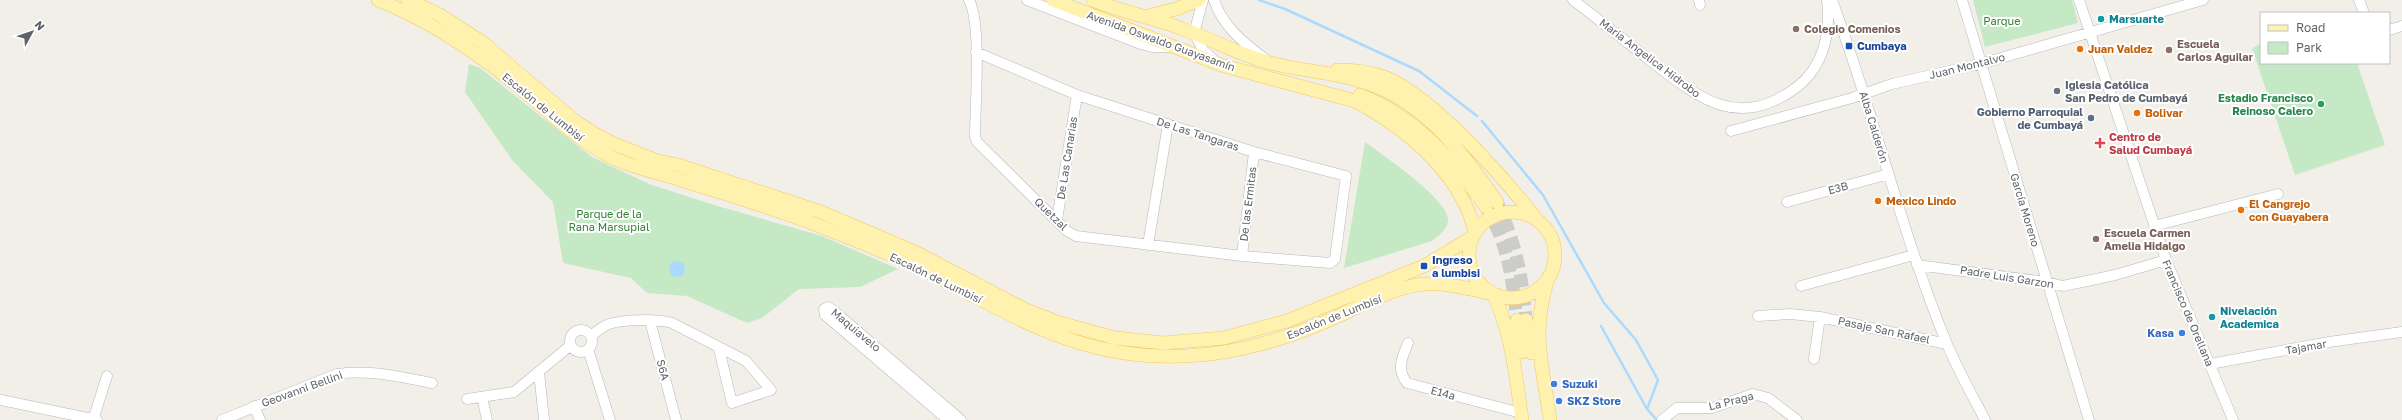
<svg xmlns="http://www.w3.org/2000/svg" width="2402" height="420" font-family="'Golos Text',sans-serif">
  <rect width="100%" height="100%" fill="#f1efe8"/>
  <!-- green -->
  <path fill="#c5e8c5" d="M 1973,0 L 2072,0 L 2078,23 L 1985,47 Z
    M 2261,44 L 2261,63 L 2357,63 L 2385,145 L 2295,175 L 2252,48 Z
    M 469,64 L 480,68 L 592,157 L 649,184 L 714,205 L 822,236 L 898,269 L 860,287 L 799,289 L 762,318 L 747,323 L 687,296 L 647,293 L 631,278 L 563,263 L 553,202 L 512,160 L 465,92 Z
    M 1365,142 C 1381,154 1452,201 1448,222 C 1446,230 1438,236 1432,241 L 1344,268 Z"/>
  <!-- water -->
  <path fill="#aadaff" d="M669 269a8 8 0 1 1 16 0a8 8 0 1 1-16 0Z"/>
  <g fill="none" stroke-linecap="round" stroke-linejoin="round">
    <!-- stream -->
    <path stroke="#aadaff" stroke-width="2.5" d="M 1259,0 L 1285,9 L 1419,71 L 1477,116
      M 1482,121 L 1543,195 L 1604,303 L 1636,340 L 1658,380 L 1647,409
      M 1601,326 L 1647,409 L 1657,420"/>
    <!-- major-tunnel -->
    <path stroke="#ccccc8" stroke-width="13" stroke-dasharray="13 6" stroke-linecap="butt" d="M 1497,202 C 1516,244 1522,274 1526,320
      M 1486,207 C 1508,244 1512,278 1517,320"/>
    <!-- minor casing -->
    <g stroke="#b5b8bc" stroke-width="11">
      <path id="minor" d="M 969,0 C 982,25 975,105 975,136 L 977,142 L 1067,231 L 1076,236 L 1242,256 L 1330,263 L 1335,259 L 1346,176 L 1254,152 L 1077,95 L 976,52
        M 1027,0 L 1141,44 L 1152,47 L 1171,47
        M 1203,0 L 1194,33 L 1203,50 L 1215,61
        M 1214,0 C 1223,27 1243,42 1265,59
        M 1573,0 C 1598,19 1623,39 1647,58 C 1697,97 1737,132 1797,87 C 1824,66 1831,32 1827,0
        M 1699,0 L 1700,5
        M 1832,0 C 1874,113 1901,232 1947,344 C 1958,370 1972,395 1985,420
        M 1962,0 L 2089,420
        M 2079,0 L 2166,260 L 2233,420
        M 2359,0 L 2364,13
        M 2389,30 L 2402,26
        M 1731,131 L 1852,98 L 1892,84 L 1980,64 L 2203,0
        M 1787,202 L 1889,174
        M 1057,220 L 1077,95
        M 2154,226 L 2278,194
        M 1148,245 L 1168,124
        M 1242,256 L 1254,152
        M 1917,265 L 2046,282 L 2063,286 L 2115,275 L 2166,260
        M 1801,286 L 1914,255
        M 1758,316 L 1790,314 L 1820,317 L 1947,344
        M 650,321 L 676,420
        M570 341a11 11 0 1 1 22 0a11 11 0 1 1-22 0Z
        M 591,336 C 596,332 603,326 609,324 C 625,319 657,319 672,323 L 746,361 L 771,390 L 732,403 L 719,349
        M 1408,343 C 1402,358 1396,369 1407,383 L 1521,413
        M 588,349 L 610,420
        M 1814,359 L 1820,317
        M 2210,364 L 2329,342 L 2402,332
        M 539,372 L 544,420
        M 482,397 L 487,420
        M 467,399 L 514,392 L 571,345
        M 1,400 L 97,420
        M 254,406 L 260,420
        M 93,420 L 107,376
        M 222,420 L 337,374 C 369,369 400,377 432,383
        M 948,420 L 825,315 L 824,309 L 828,307 L 834,311 L 961,420
        M 1662,420 L 1677,408 L 1712,408 L 1753,394 L 1768,398 L 1797,420"/>
    </g>
    <!-- major casing -->
    <g stroke="#f2c960" stroke-width="14">
      <path id="major" d="M 378,0 C 428,20 471,48 513,82 C 544,107 573,137 609,156 C 631,167 655,172 678,179 C 725,194 771,207 817,225 C 852,239 889,253 924,270 C 987,301 1047,341 1119,352 C 1190,364 1262,349 1327,321 C 1356,309 1386,290 1417,285 C 1440,281 1467,288 1489,293
        M 408,0 L 438,14 L 482,42 L 576,122 L 593,133 L 614,144 L 658,161 L 678,165 L 821,212 L 917,253 L 1026,310 L 1060,323 L 1115,338 L 1164,343 L 1224,338 L 1287,321 L 1424,266 L 1471,238
        M 1053,0 L 1221,65 L 1355,101 C 1406,128 1461,173 1475,232
        M 1093,0 C 1121,12 1152,17 1180,28 C 1212,39 1245,58 1279,65 C 1305,71 1330,72 1357,80 C 1421,97 1461,150 1497,202
        M 1145,17 L 1179,8 L 1199,0
        M 1337,70 C 1353,70 1372,72 1387,78 C 1436,100 1504,178 1537,220
        M 1360,95 C 1415,116 1453,160 1486,207
        M1469 255a43 43 0 1 1 86 0a43 43 0 1 1-86 0Z
        M 1547,282 C 1531,334 1543,368 1550,420
        M 1494,295 C 1512,335 1516,377 1522,420
        M 1517,320 L 1521,352
        M 1526,320 L 1531,353"/>
    </g>
    <!-- minor -->
    <use href="#minor" stroke="#fff" stroke-width="10"/>
    <!-- major -->
    <use href="#major" stroke="#fff2af" stroke-width="13"/>
  </g>
  <!-- markers -->
  <g fill="#0f9aa8" stroke="#fff" stroke-width="1.5">
    <circle cx="2101" cy="19" r="4"/>
    <circle cx="2212" cy="317" r="4"/>
  </g>
  <g fill="#8d6e63" stroke="#fff" stroke-width="1.5">
    <circle cx="1796" cy="29" r="4"/>
    <circle cx="2169" cy="50" r="4"/>
    <circle cx="2096" cy="239" r="4"/>
  </g>
  <g fill="#1a4fb4" stroke="#fff" stroke-width="1.5">
    <rect x="1845" y="42" width="8" height="8" rx="2"/>
    <rect x="1420" y="262" width="8" height="8" rx="2"/>
  </g>
  <g fill="#e8710a" stroke="#fff" stroke-width="1.5">
    <circle cx="2080" cy="49" r="4"/>
    <circle cx="2137" cy="113" r="4"/>
    <circle cx="1878" cy="201" r="4"/>
    <circle cx="2241" cy="210" r="4"/>
  </g>
  <circle fill="#6b7280" stroke="#fff" stroke-width="1.5" cx="2057" cy="91" r="4"/>
  <circle fill="#2e9e5b" stroke="#fff" stroke-width="1.5" cx="2321" cy="104" r="4"/>
  <circle fill="#5c6f8a" stroke="#fff" stroke-width="1.5" cx="2091" cy="118" r="4"/>
  <path fill="#e0444e" stroke="#fff" stroke-width="1.5" d="M2098 137h4v4h4v4h-4v4h-4v-4h-4v-4h4z"/>
  <g fill="#3f7fe0" stroke="#fff" stroke-width="1.5">
    <circle cx="2182" cy="333" r="4"/>
    <circle cx="1554" cy="384" r="4"/>
    <circle cx="1559" cy="401" r="4"/>
  </g>
  <g text-anchor="middle" stroke-width="4" stroke-linejoin="round" paint-order="stroke">
    <!-- culture labels -->
    <g font-size="11" font-weight="bold" fill="#0d838f" stroke="#fff" text-anchor="start">
      <text x="2109" y="23">Marsuarte</text>
      <text x="2220" y="315">Nivelación<tspan x="2220" dy="13">Academica</tspan></text>
    </g>
    <!-- park labels -->
    <g font-size="11" fill="#348238" stroke="#fff">
      <text x="2002" y="25">Parque</text>
      <text x="609" y="218">Parque de la<tspan x="609" dy="13">Rana Marsupial</tspan></text>
    </g>
    <!-- education labels -->
    <g font-size="11" font-weight="bold" fill="#785e54" stroke="#fff" text-anchor="start">
      <text x="1804" y="33">Colegio Comenios</text>
      <text x="2177" y="48">Escuela<tspan x="2177" dy="13">Carlos Aguilar</tspan></text>
      <text x="2104" y="237">Escuela Carmen<tspan x="2104" dy="13">Amelia Hidalgo</tspan></text>
    </g>
    <!-- street labels -->
    <g font-size="11" fill="#5f6368" stroke="#fff">
      <text transform="translate(1161 41) rotate(20)" y="4">Avenida Oswaldo Guayasamín</text>
      <text transform="translate(1650 58) rotate(37)" y="4">Maria Angelica Hidrobo</text>
      <text transform="translate(1967 66) rotate(-14)" y="4">Juan Montalvo</text>
      <text transform="translate(543 107) rotate(39)" y="4">Escalón de Lumbisí</text>
      <text transform="translate(1874 127) rotate(73)" y="4">Alba Calderón</text>
      <text transform="translate(1198 134) rotate(18)" y="4">De Las Tangaras</text>
      <text transform="translate(1067 158) rotate(-81)" y="4">De Las Canarias</text>
      <text transform="translate(1838 188) rotate(-15)" y="4">E3B</text>
      <text transform="translate(1248 204) rotate(-83)" y="4">De las Ermitas</text>
      <text transform="translate(2025 210) rotate(73)" y="4">García Moreno</text>
      <text transform="translate(1051 214) rotate(44)" y="4">Quetzal</text>
      <text transform="translate(2007 277) rotate(9)" y="4">Padre Luis Garzon</text>
      <text transform="translate(936 278) rotate(26)" y="4">Escalón de Lumbisí</text>
      <text transform="translate(2188 313) rotate(67)" y="4">Francisco de Orellana</text>
      <text transform="translate(1334 317) rotate(-22)" y="4">Escalón de Lumbisí</text>
      <text transform="translate(856 330) rotate(40)" y="4">Maquiavelo</text>
      <text transform="translate(1884 330) rotate(12)" y="4">Pasaje San Rafael</text>
      <text transform="translate(2306 347) rotate(-10)" y="4">Tajamar</text>
      <text transform="translate(663 370) rotate(75)" y="4">S6A</text>
      <text transform="translate(302 389) rotate(-20)" y="4">Geovanni Bellini</text>
      <text transform="translate(1443 393) rotate(15)" y="4">E14a</text>
      <text transform="translate(1731 401) rotate(-14)" y="4">La Praga</text>
    </g>
    <!-- transit labels -->
    <g font-size="11" font-weight="bold" fill="#164399" stroke="#fff" text-anchor="start">
      <text x="1857" y="50">Cumbaya</text>
      <text x="1432" y="264">Ingreso<tspan x="1432" dy="13">a lumbisi</tspan></text>
    </g>
    <!-- food labels -->
    <g font-size="11" font-weight="bold" fill="#c56008" stroke="#fff" text-anchor="start">
      <text x="2088" y="53">Juan Valdez</text>
      <text x="2145" y="117">Bolivar</text>
      <text x="1886" y="205">Mexico Lindo</text>
      <text x="2249" y="208">El Cangrejo<tspan x="2249" dy="13">con Guayabera</tspan></text>
    </g>
    <!-- worship labels -->
    <g font-size="11" font-weight="bold" fill="#5b616d" stroke="#fff" text-anchor="start">
      <text x="2065" y="89">Iglesia Católica<tspan x="2065" dy="13">San Pedro de Cumbayá</tspan></text>
    </g>
    <!-- leisure labels -->
    <g font-size="11" font-weight="bold" fill="#27864d" stroke="#fff" text-anchor="end">
      <text x="2313" y="102">Estadio Francisco<tspan x="2313" dy="13">Reinoso Calero</tspan></text>
    </g>
    <!-- service labels -->
    <g font-size="11" font-weight="bold" fill="#4e5e75" stroke="#fff" text-anchor="end">
      <text x="2083" y="116">Gobierno Parroquial<tspan x="2083" dy="13">de Cumbayá</tspan></text>
    </g>
    <!-- health labels -->
    <g font-size="11" font-weight="bold" fill="#be3a42" stroke="#fff" text-anchor="start">
      <text x="2109" y="141">Centro de<tspan x="2109" dy="13">Salud Cumbayá</tspan></text>
    </g>
    <!-- shop labels -->
    <g font-size="11" font-weight="bold" fill="#366cbe" stroke="#fff" text-anchor="start">
      <text x="2174" y="337" text-anchor="end">Kasa</text>
      <text x="1562" y="388">Suzuki</text>
      <text x="1567" y="405">SKZ Store</text>
    </g>
  </g>
  <!-- legend -->
  <rect x="2260" y="12" width="130" height="52" fill="#ffffff" stroke="#bfc1c3"/>
  <rect x="2268" y="25" width="20" height="6" fill="#fff2af" stroke="#bfc1c3"/>
  <text x="2296" y="32" font-size="12" fill="#5f6368">Road</text>
  <rect x="2268" y="42" width="20" height="12" fill="#c5e8c5" stroke="#bfc1c3"/>
  <text x="2296" y="52" font-size="12" fill="#5f6368">Park</text>
  <!-- north arrow -->
  <g transform="translate(32 32) rotate(50)" stroke="#ffffff" stroke-width="3" paint-order="stroke">
  <path d="M0-3L7 15L0 10L-7 15Z" fill="#5f6368"/>
  <text y="-6" font-size="11" font-weight="bold" text-anchor="middle" fill="#5f6368">N</text>
  </g>
</svg>
